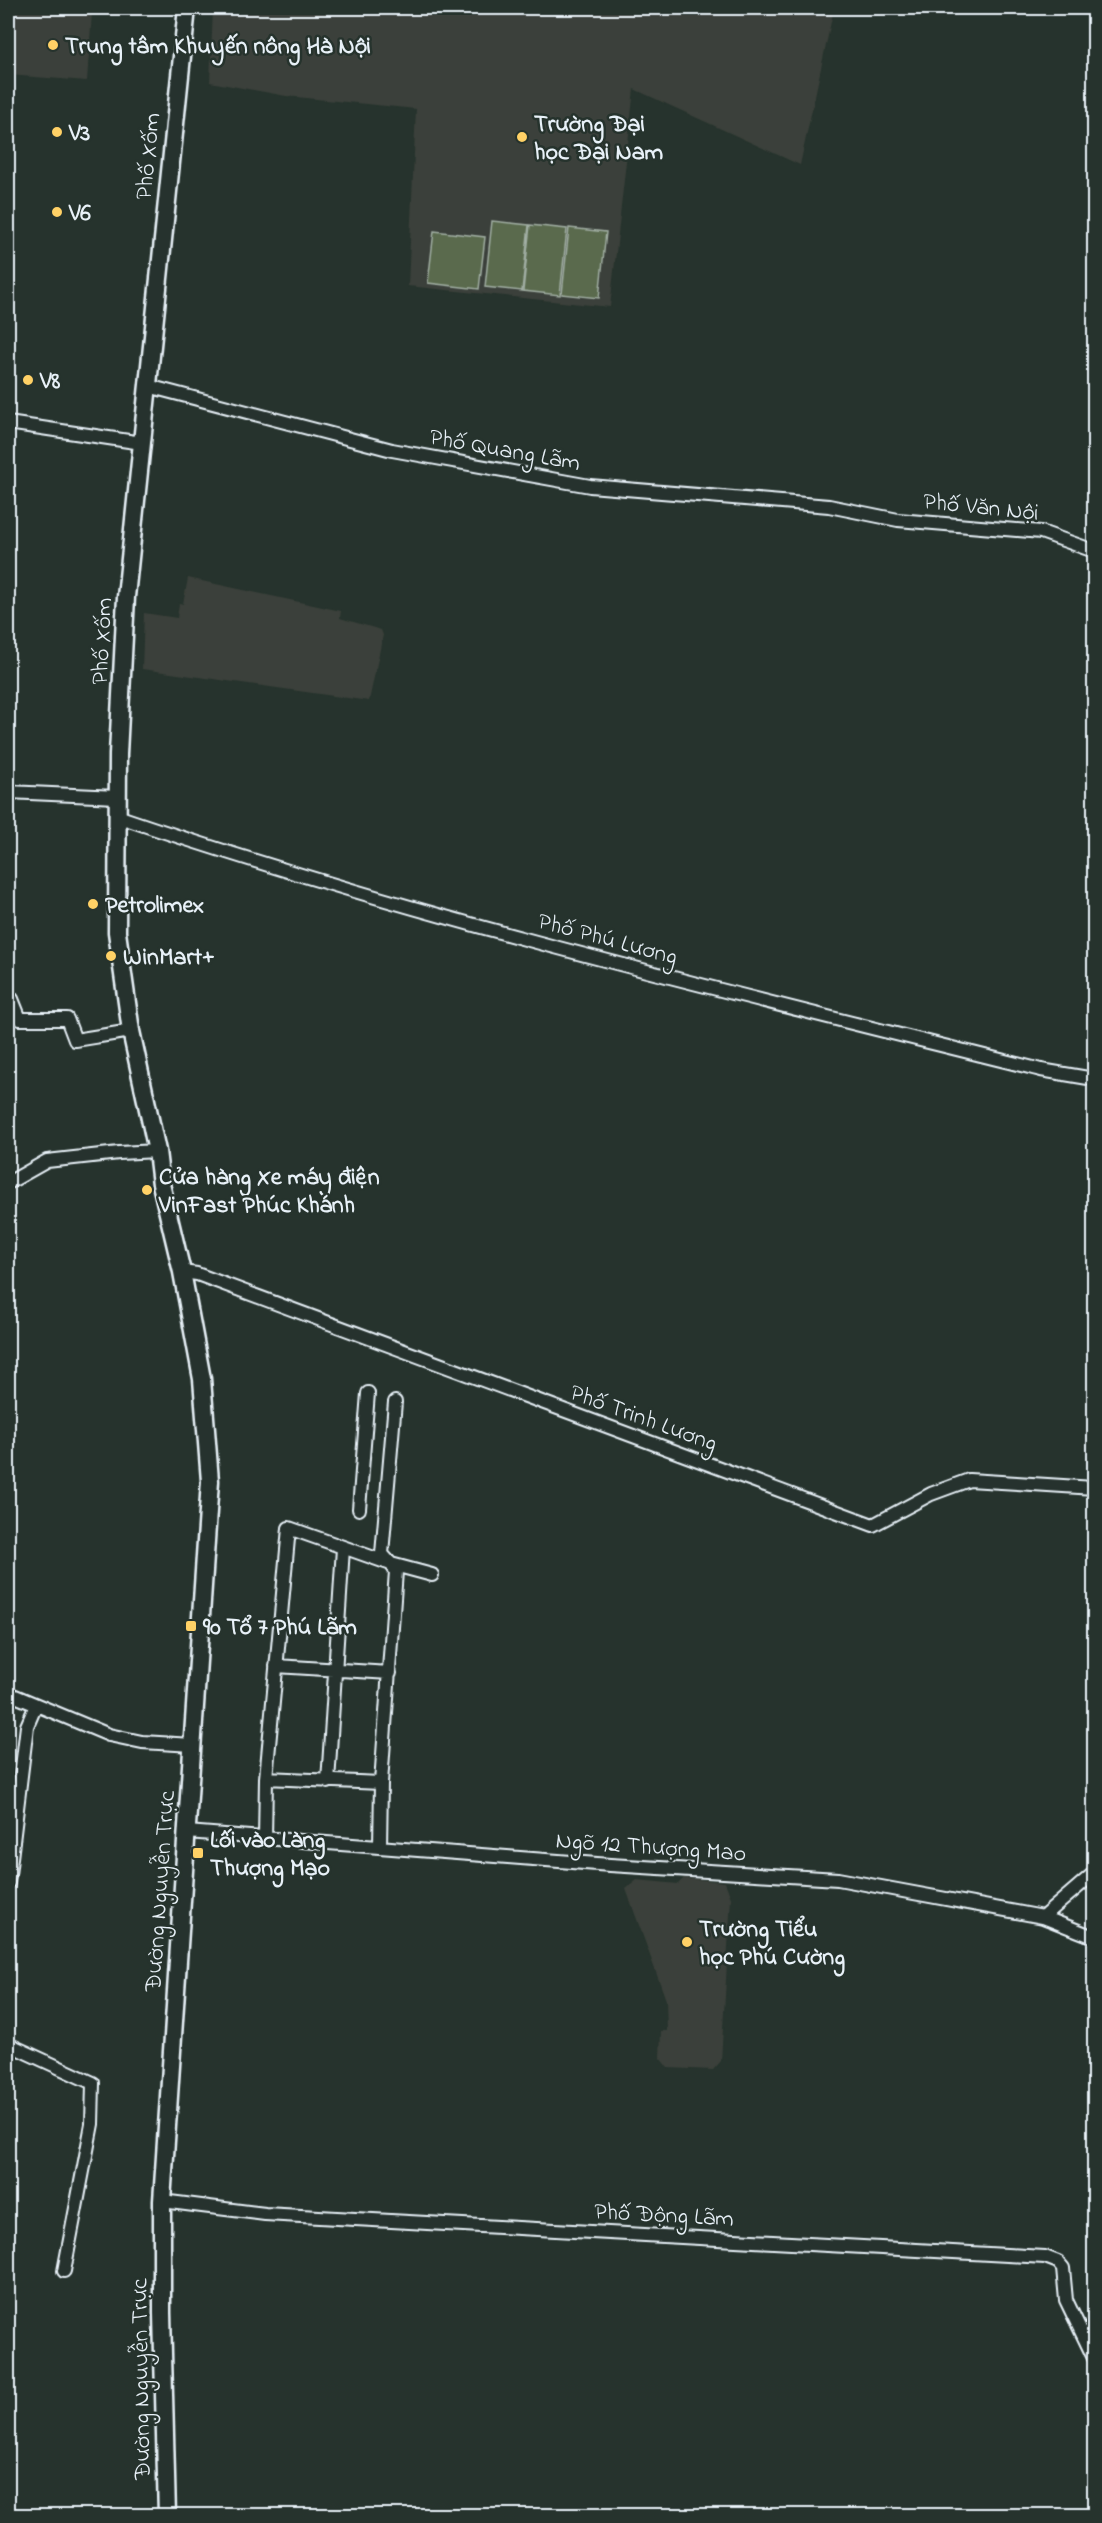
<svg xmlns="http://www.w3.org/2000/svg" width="1102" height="2523" font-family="'Indie Flower',sans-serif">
  <rect width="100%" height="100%" fill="#26332d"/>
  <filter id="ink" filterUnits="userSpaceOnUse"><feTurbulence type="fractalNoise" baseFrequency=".0167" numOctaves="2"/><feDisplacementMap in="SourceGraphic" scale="12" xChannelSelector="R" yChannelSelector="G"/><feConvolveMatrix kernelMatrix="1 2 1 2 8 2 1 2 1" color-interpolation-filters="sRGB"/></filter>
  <g filter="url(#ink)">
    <!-- built -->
    <path fill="#3b403a" d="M 8,8 L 92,13 L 87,81 L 8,75 Z
      M 213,8 L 834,8 L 800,165 L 634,89 L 610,307 L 408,286 L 416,109 L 286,96 L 210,82 Z
      M 188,578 L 341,611 L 340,618 L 381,630 L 383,635 L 369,701 L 142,669 L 144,613 L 177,618 L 179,603 L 183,604 Z
      M 684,1878 L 725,1882 L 731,1898 L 721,2061 L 713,2070 L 668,2068 L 660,2058 L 661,2031 L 667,2031 L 666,2000 L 626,1889 L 637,1880 L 678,1884 Z"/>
    <!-- green -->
    <path fill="#5a6b4e" stroke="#a1aea3" stroke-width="1.5" d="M 492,221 L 529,225 L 522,291 L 485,287 Z
      M 530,225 L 567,229 L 560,295 L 523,291 Z
      M 569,228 L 606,232 L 599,298 L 562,294 Z
      M 434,231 L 485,237 L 479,289 L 428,283 Z"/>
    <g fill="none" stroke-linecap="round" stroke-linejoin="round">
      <!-- minor casing -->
      <g stroke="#e8f1f8" stroke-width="16">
        <path id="minor" d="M 148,386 L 392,450 L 590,486 L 829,506 L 898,520 L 1041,532 L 1094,551
          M 8,423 L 142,443
          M 8,792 L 117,797
          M 117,816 C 419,919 732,993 1041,1070 L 1094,1079
          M 8,997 L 12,999 L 20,1019 L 67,1019 L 75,1040 L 131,1031
          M 8,1183 L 47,1161 L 119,1153 L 157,1151
          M 182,1272 L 197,1274 L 873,1525 L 931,1494 L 969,1480 L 1094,1488
          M 395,1402 L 382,1554 L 391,1564 L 432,1575
          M 359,1509 L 368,1393
          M 276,1666 L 390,1673
          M 8,1693 L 109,1735 L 142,1742 L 193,1745
          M 328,1782 L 343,1548
          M 187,1832 L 610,1865 L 838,1879 L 1043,1917 L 1094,1873
          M 265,1840 L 266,1778
          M 380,1847 L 381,1783 L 396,1571 L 391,1564 L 289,1528 L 266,1778 L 381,1783
          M 8,1883 L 27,1726 L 36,1705
          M 1043,1917 L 1094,1937
          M 8,2044 L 93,2083 L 92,2124 L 64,2271
          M 162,2201 L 265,2214 L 1045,2257 L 1058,2262 L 1063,2268 L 1066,2300 L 1094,2358"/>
      </g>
      <!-- highway casing -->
      <g stroke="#e8f1f8" stroke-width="21">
        <path id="highway" d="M 167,2516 L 162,2313 L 162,2201 L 210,1481 L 202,1379 L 182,1272 L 161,1184 L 157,1151 L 131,1031 L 117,932 L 118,754 L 126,597 L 187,8"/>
      </g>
      <!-- minor -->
      <use href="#minor" stroke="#26332d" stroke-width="12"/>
      <!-- highway -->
      <use href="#highway" stroke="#26332d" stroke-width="16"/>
    </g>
  </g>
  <!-- markers -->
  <g fill="#ffd166" stroke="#26332d" stroke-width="2">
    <circle cx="53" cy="45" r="6"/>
    <circle cx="57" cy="132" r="6"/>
    <circle cx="522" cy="137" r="6"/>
    <circle cx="57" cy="212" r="6"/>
    <circle cx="28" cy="380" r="6"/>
    <circle cx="93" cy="904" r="6"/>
    <circle cx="111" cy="956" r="6"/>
    <circle cx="147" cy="1190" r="6"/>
    <rect x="185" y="1620" width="12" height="12" rx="3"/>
    <rect x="192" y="1847" width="12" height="12" rx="3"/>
    <circle cx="687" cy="1942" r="6"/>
  </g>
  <g text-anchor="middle" stroke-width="5" stroke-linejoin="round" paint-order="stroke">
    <!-- poi labels -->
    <g font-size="24" font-weight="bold" fill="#e8f1f8" stroke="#26332d" text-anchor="start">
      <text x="65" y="53">Trung tâm Khuyến nông Hà Nội</text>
      <text x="534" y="131">Trường Đại<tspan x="534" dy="28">học Đại Nam</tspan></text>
      <text x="69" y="140">V3</text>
      <text x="69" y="220">V6</text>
      <text x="40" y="388">V8</text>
      <text x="105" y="912">Petrolimex</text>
      <text x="123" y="964">WinMart+</text>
      <text x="159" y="1184">Cửa hàng Xe máy điện<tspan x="159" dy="28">VinFast Phúc Khánh</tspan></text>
      <text x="203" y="1634">90 Tổ 7 Phú Lãm</text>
      <text x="210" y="1847">Lối vào Làng<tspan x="210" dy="28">Thượng Mạo</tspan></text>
      <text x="699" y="1936">Trường Tiểu<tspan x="699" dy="28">học Phú Cường</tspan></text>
    </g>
    <!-- street labels -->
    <g font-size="24" fill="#e8f1f8" stroke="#26332d">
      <text transform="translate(147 156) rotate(-84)" y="8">Phố Xốm</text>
      <text transform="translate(505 449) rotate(10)" y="8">Phố Quang Lãm</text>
      <text transform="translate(981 506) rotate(6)" y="8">Phố Văn Nội</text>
      <text transform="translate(101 641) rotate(-87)" y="8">Phố Xốm</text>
      <text transform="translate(608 938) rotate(15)" y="8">Phố Phú Lương</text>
      <text transform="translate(644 1417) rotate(20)" y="8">Phố Trinh Lương</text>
      <text transform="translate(651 1846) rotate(4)" y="8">Ngõ 12 Thượng Mao</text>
      <text transform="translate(159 1891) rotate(-86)" y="8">Đường Nguyễn Trực</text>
      <text transform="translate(664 2214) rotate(3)" y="8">Phố Động Lãm</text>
      <text transform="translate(140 2379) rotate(-91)" y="8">Đường Nguyễn Trực</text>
    </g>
  </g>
  <!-- margin -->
  <rect width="1102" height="2523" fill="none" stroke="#26332d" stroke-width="30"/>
  <rect x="15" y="15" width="1072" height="2493" fill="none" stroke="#e8f1f8" stroke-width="2" filter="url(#ink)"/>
</svg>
